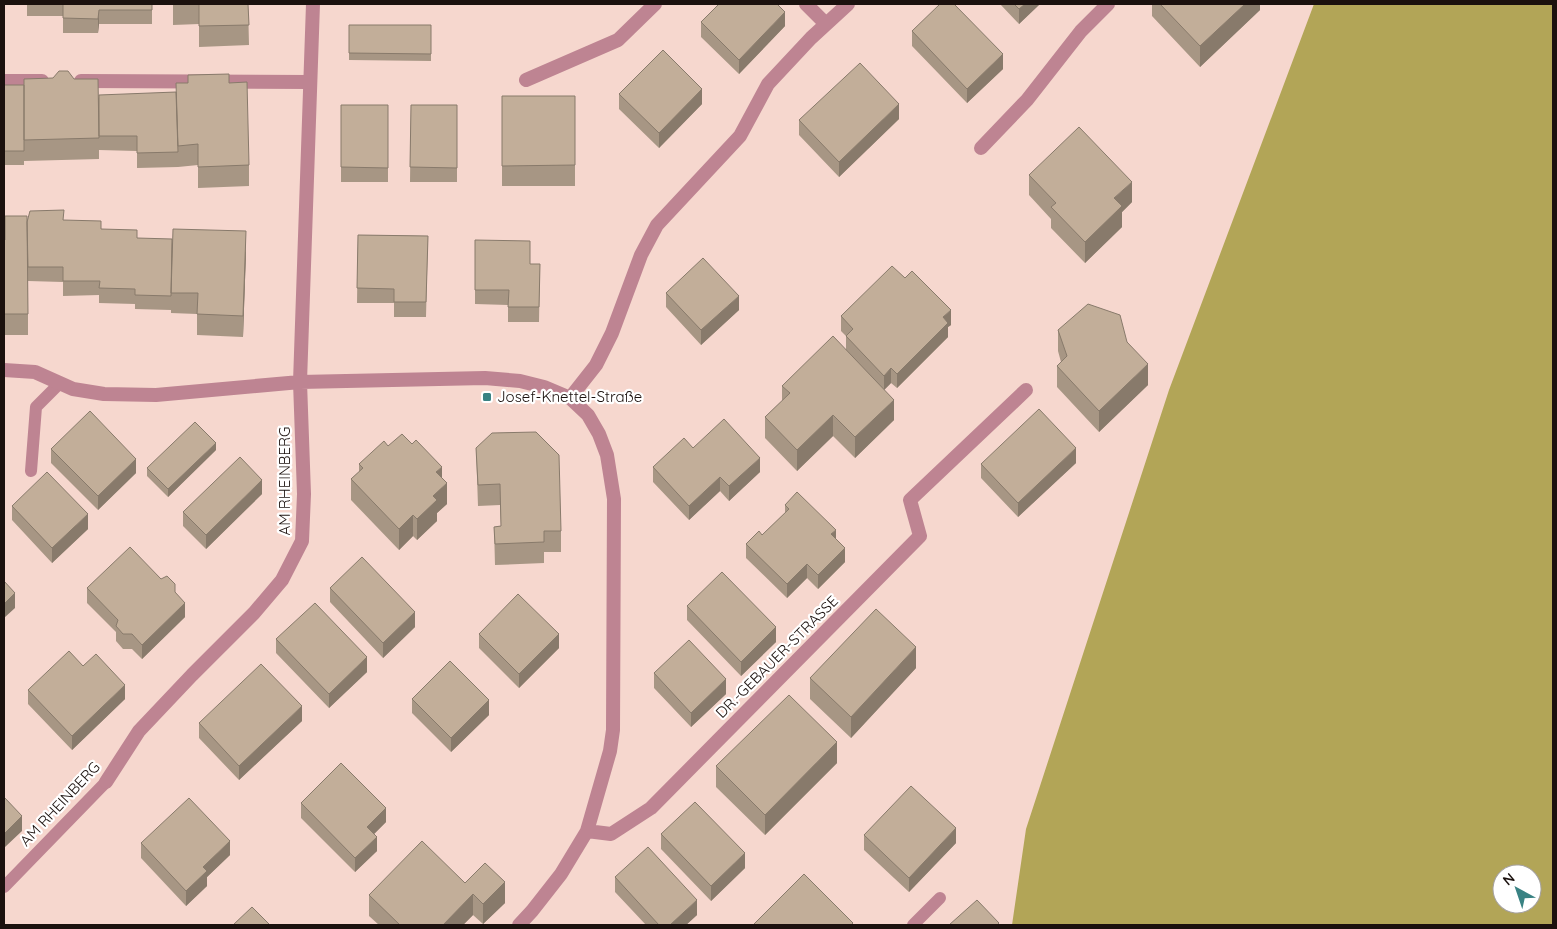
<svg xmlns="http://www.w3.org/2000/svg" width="1557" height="929" font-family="Quicksand,sans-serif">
  <rect width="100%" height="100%" fill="#f6d7ce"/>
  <!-- forest -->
  <path fill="#b2a557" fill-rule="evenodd" d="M 1314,4 L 1553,4 L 1553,925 L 1012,925 L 1026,829 L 1169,390 ZM 1502,874 L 1532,874 L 1532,904 L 1502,904 Z"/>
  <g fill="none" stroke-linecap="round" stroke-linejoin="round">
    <!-- service -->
    <path stroke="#be8492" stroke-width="12" d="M 31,471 L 36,407 L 60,383
      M 4,887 L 106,782
      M 913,925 L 940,898"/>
    <!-- minor -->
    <path stroke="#be8492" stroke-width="14" d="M 806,4 L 826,24
      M 526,80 L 618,40 L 655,4
      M 4,81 L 42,81
      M 81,81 L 310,82
      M 981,148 L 1027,100 L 1081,31 L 1108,4
      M 4,370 L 35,372 L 73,389 L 104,394 L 156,395 L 300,382 L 485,378 L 520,381 L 544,387 L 570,398 L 588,415 L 599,434 L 607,455 L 614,499 L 613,730 L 610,751 L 587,831 L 561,874 L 532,911 L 519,925
      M 570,398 L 596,365 L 612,333 L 641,255 L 657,225 L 740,136 L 768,84 L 811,38 L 848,4
      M 106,782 L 139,731 L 192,675 L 254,613 L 282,580 L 302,541 L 304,494 L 300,382 L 313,4
      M 587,831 L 611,834 L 651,808 L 920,536 L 910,500 L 1026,390"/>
  </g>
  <!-- wall -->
  <path fill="#a79684" d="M 27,4 L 152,4 L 152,24 L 99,24 L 98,33 L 63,33 L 63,16 L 27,16 Z
    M 173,4 L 248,4 L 249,45 L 199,47 L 199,24 L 173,25 Z
    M 1000,4 L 1040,4 L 1019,24 Z
    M 1152,4 L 1260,4 L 1260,10 L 1200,67 L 1152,16 Z
    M 701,22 L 785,26 L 739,74 L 701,37 Z
    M 349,25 L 431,25 L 431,61 L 349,60 Z
    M 912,31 L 1003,69 L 967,103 L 912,46 Z
    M 188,75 L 229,83 L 249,165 L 249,186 L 198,188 L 198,165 L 178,167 L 137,168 L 137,151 L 99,150 L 99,159 L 24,161 L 24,134 L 24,165 L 4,165 L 4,85 L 24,85 L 74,79 L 99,98 L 176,92 L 188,83 Z
    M 619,94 L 702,104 L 659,148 L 619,109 Z
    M 502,96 L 575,96 L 575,186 L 502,186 Z
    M 341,105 L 388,105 L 388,182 L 341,182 Z
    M 411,105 L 457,105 L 457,182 L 410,182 Z
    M 899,119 L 839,177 L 799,135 L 799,120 Z
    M 1029,175 L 1132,202 L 1122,212 L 1122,227 L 1085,263 L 1051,228 L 1051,219 L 1029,195 Z
    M 64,220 L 137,238 L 246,252 L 243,337 L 197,335 L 197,314 L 171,313 L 171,306 L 171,310 L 135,309 L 135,304 L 99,303 L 99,295 L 63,296 L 63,282 L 28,281 L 28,335 L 4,335 L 4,240 Z
    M 358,235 L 428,236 L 426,317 L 394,317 L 394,303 L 357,303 Z
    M 475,240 L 530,264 L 540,264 L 539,322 L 508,322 L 508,305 L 475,304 Z
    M 666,293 L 739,310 L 701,345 L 666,307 Z
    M 841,316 L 951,325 L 948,327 L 948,337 L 897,388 L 891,383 L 884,390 L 894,420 L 855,458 L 833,436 L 797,471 L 765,438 L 765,417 L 782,401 L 782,386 L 846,349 L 846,336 L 841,331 Z
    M 1058,330 L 1148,385 L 1099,432 L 1057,387 L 1057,366 L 1061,362 L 1058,351 Z
    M 412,444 L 442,478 L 447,504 L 437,513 L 437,521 L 417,540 L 413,536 L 399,550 L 351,500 L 351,479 L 359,472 L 359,464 L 388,446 Z
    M 476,448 L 561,531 L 561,552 L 544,552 L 544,563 L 495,565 L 494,527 L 501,526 L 500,505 L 478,506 Z
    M 693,448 L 760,472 L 729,501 L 720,491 L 689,520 L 653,482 L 653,467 Z
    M 51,449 L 136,473 L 98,510 L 51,463 Z
    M 216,450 L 168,497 L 147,476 L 147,468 Z
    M 1076,463 L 1018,517 L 981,478 L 981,464 Z
    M 262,494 L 206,549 L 183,526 L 183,512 Z
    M 785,505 L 836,539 L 845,562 L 818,589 L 807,578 L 787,598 L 746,558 L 746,544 L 762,535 L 785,513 Z
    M 12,506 L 88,529 L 52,563 L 12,520 Z
    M 87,588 L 175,592 L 185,617 L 142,659 L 132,649 L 123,649 L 116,641 L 116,632 L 87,603 Z
    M 330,588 L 415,627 L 383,658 L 330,602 Z
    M 687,606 L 776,642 L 741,676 L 687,620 Z
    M 479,634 L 559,648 L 519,688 L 479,648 Z
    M 276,639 L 367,672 L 329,708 L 276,653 Z
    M 916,668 L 851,738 L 810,699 L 810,678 Z
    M 654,673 L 726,694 L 691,727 L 654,688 Z
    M 28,690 L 125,699 L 72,750 L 28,704 Z
    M 412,699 L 489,715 L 451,752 L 412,713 Z
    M 302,721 L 239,780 L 199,738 L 199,723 Z
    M 837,763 L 765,835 L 716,787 L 716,766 Z
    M 301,803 L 386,822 L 374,834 L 377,851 L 355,872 L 301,818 Z
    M 661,834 L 745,868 L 711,901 L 661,849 Z
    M 864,835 L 956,843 L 909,892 L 864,850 Z
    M 141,843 L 230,855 L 207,877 L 207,886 L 186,906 L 141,858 Z
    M 615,877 L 697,915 L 686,925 L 646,925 L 615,892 Z
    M 465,883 L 505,903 L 483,924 L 473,915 L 463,925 L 379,925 L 369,916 L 369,895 Z"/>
  <!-- shaded-wall -->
  <path fill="#887a6b" d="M 1025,4 L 1040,4 L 1019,24 L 1019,9 Z
    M 1245,4 L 1260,4 L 1260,10 L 1200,67 L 1200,46 Z
    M 99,10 L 99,24 L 98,33 L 98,19 Z
    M 785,12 L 785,26 L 739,74 L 739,60 Z
    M 1003,54 L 1003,69 L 967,103 L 967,89 Z
    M 702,89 L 702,104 L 659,148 L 659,133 Z
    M 899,104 L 899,119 L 839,177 L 839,162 Z
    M 1132,182 L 1132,202 L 1122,212 L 1122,227 L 1085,263 L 1085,242 L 1114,198 Z
    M 246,231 L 246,252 L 243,337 L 243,316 Z
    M 739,296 L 739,310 L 701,345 L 701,330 Z
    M 951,310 L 951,325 L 948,327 L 948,337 L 897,388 L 897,374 L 943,317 Z
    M 1148,364 L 1148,385 L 1099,432 L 1099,411 Z
    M 891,368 L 891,383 L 884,390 L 884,376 Z
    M 894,400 L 894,420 L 855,458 L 855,437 Z
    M 833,415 L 833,436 L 797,471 L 797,450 Z
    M 216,443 L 216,450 L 168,497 L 168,489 Z
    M 1076,448 L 1076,463 L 1018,517 L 1018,503 Z
    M 760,458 L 760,472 L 729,501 L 729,486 Z
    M 136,459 L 136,473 L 98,510 L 98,496 Z
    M 442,467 L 442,488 L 447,483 L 447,504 L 437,513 L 437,521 L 417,540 L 417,519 L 433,496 L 436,472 Z
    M 720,477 L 720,491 L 689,520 L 689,506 Z
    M 262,480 L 262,494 L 206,549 L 206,535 Z
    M 88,514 L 88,529 L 52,563 L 52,548 Z
    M 413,515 L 413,536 L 399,550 L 399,529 Z
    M 836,530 L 836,544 L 831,534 Z
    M 845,548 L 845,562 L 818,589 L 818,575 Z
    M 807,564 L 807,578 L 787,598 L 787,584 Z
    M 15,593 L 15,608 L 4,618 L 4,604 Z
    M 185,603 L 185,617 L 142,659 L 142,645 Z
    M 415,612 L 415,627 L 383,658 L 383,643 Z
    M 776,627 L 776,642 L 741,676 L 741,662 Z
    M 559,634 L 559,648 L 519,688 L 519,674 Z
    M 916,647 L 916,668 L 851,738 L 851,717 Z
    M 367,657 L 367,672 L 329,708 L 329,694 Z
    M 726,679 L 726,694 L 691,727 L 691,713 Z
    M 125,685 L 125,699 L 72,750 L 72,736 Z
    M 489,700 L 489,715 L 451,752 L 451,738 Z
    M 302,706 L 302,721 L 239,780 L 239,766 Z
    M 837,742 L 837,763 L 765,835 L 765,815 Z
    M 386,808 L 386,822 L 367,841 L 367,827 Z
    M 22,816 L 22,831 L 4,848 L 4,834 Z
    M 956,828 L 956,843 L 909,892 L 909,878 Z
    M 377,837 L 377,851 L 355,872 L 355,858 Z
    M 230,841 L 230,855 L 207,877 L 207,886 L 186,906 L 186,891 L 203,867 Z
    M 745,853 L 745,868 L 711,901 L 711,886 Z
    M 505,882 L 505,903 L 483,924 L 483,904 Z
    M 473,894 L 473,915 L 463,925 L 443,925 Z
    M 697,900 L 697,915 L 686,925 L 670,925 Z"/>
  <!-- building -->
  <path fill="#c2ae99" stroke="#887a6b" d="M 63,4 L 152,4 L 152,10 L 99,10 L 98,19 L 63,18 Z
    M 199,4 L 248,4 L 249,25 L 199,26 Z
    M 719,4 L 777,4 L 785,12 L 739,60 L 701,22 Z
    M 940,4 L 954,4 L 1003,54 L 967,89 L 912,31 Z
    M 1014,4 L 1025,4 L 1019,9 Z
    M 1160,4 L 1245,4 L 1200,46 Z
    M 349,25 L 431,25 L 431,54 L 349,53 Z
    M 663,50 L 702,89 L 659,133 L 619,94 Z
    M 860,63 L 899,104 L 839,162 L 799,120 Z
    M 59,71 L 68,71 L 74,79 L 98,79 L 99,138 L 24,140 L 24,79 L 53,78 Z
    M 229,74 L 229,83 L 247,82 L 249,165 L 198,167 L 198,144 L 178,146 L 176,83 L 188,83 L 188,75 Z
    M 4,85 L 24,85 L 24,151 L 4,151 Z
    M 176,92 L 178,152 L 137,153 L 137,136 L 99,136 L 99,95 Z
    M 502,96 L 575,96 L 575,165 L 502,166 Z
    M 341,105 L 388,105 L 388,168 L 341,167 Z
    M 411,105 L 457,105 L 457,168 L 410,167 Z
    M 1079,127 L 1132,182 L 1114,198 L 1122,206 L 1085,242 L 1051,207 L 1056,203 L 1029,175 Z
    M 64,210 L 63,220 L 101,221 L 101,229 L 137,230 L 137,238 L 172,239 L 171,296 L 135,295 L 135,289 L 99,288 L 100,281 L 63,281 L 63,267 L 28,267 L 27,222 L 30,211 Z
    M 5,216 L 27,216 L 28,314 L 4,314 L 4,240 L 5,240 Z
    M 173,229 L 246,231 L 243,316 L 197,314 L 198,293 L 171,293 Z
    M 358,235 L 428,236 L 426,302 L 394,302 L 394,289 L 357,288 Z
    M 475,240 L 530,241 L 530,264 L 540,264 L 539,307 L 508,307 L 509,290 L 475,290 Z
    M 703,258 L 739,296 L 701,330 L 666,293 Z
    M 892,266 L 905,278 L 912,271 L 951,310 L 943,317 L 948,323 L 897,374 L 891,368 L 884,376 L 846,336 L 853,329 L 841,316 Z
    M 1088,304 L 1120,315 L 1127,342 L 1148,364 L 1099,411 L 1057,366 L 1067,356 L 1058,330 Z
    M 833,336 L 894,400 L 855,437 L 833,415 L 797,450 L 765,417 L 790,393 L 782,386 Z
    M 1039,409 L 1076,448 L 1018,503 L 981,464 Z
    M 90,411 L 136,459 L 98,496 L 51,449 Z
    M 724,419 L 760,458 L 729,486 L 720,477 L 689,506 L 653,467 L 684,438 L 693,448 Z
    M 195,422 L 216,443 L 168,489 L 147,468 Z
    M 536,432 L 559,455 L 561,531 L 544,531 L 544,542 L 495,544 L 494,527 L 501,526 L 500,484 L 478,485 L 476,448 L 492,433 Z
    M 402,434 L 412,444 L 416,440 L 442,467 L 436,472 L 447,483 L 433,496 L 437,500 L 417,519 L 413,515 L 399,529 L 351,479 L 363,468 L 359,464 L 384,441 L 388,446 Z
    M 240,457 L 262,480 L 206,535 L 183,512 Z
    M 47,472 L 88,514 L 52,548 L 12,506 Z
    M 797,492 L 836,530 L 831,534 L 845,548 L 818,575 L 807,564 L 787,584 L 746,544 L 759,531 L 762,535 L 789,509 L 785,505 Z
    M 130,547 L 161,579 L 167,576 L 175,584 L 175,592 L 185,603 L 142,645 L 132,634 L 123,634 L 116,626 L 118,620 L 87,588 Z
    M 362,557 L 415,612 L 383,643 L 330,588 Z
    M 722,572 L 776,627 L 741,662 L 687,606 Z
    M 4,581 L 15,593 L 4,604 Z
    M 518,594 L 559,634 L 519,674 L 479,634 Z
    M 315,603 L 367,657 L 329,694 L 276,639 Z
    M 876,609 L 916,647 L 851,717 L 810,678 Z
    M 689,640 L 726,679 L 691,713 L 654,673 Z
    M 69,651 L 83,666 L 96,654 L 125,685 L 72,736 L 28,690 Z
    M 450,661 L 489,700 L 451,738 L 412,699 Z
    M 261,664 L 302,706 L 239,766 L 199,723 Z
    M 789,695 L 837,742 L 765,815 L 716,766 Z
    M 341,763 L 386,808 L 367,827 L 377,837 L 355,858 L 301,803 Z
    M 911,786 L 956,828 L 909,878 L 864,835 Z
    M 4,797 L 22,816 L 4,834 Z
    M 189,798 L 230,841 L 203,867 L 207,871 L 186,891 L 141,843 Z
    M 695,802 L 745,853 L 711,886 L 661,834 Z
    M 422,841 L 465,883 L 485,863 L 505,882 L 483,904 L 473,894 L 443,925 L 400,925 L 369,895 Z
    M 648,847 L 697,900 L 670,925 L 659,925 L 615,877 Z
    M 804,874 L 853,923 L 851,925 L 753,925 Z
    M 977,900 L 999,923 L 997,925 L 949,925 Z
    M 252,907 L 270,925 L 233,925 Z"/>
  <!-- markers -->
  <rect fill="#398283" stroke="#fff" stroke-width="2" x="482" y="392" width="10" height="10" rx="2.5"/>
  <g text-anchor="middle" stroke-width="4.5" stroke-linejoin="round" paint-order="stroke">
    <!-- poi labels -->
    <g font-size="15" fill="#1b110e" stroke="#fff" text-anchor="start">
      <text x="497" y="402">Josef-Knettel-Straße</text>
    </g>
    <!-- street labels -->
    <g font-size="15" fill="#1b110e" stroke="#fff">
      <text transform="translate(285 481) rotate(-90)" y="5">AM RHEINBERG</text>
      <text transform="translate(777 657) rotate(-45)" y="5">DR.-GEBAUER-STRASSE</text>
      <text transform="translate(60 804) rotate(-47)" y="5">AM RHEINBERG</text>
    </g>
  </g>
  <!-- border -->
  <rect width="1557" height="929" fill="none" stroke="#1b110e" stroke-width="10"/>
  <!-- north arrow -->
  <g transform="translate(1517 889) rotate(320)"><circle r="24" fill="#ffffff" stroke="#a4a09f"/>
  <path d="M0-4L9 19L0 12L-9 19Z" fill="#398283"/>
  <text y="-8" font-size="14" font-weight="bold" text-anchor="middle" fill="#1b110e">N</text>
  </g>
</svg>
